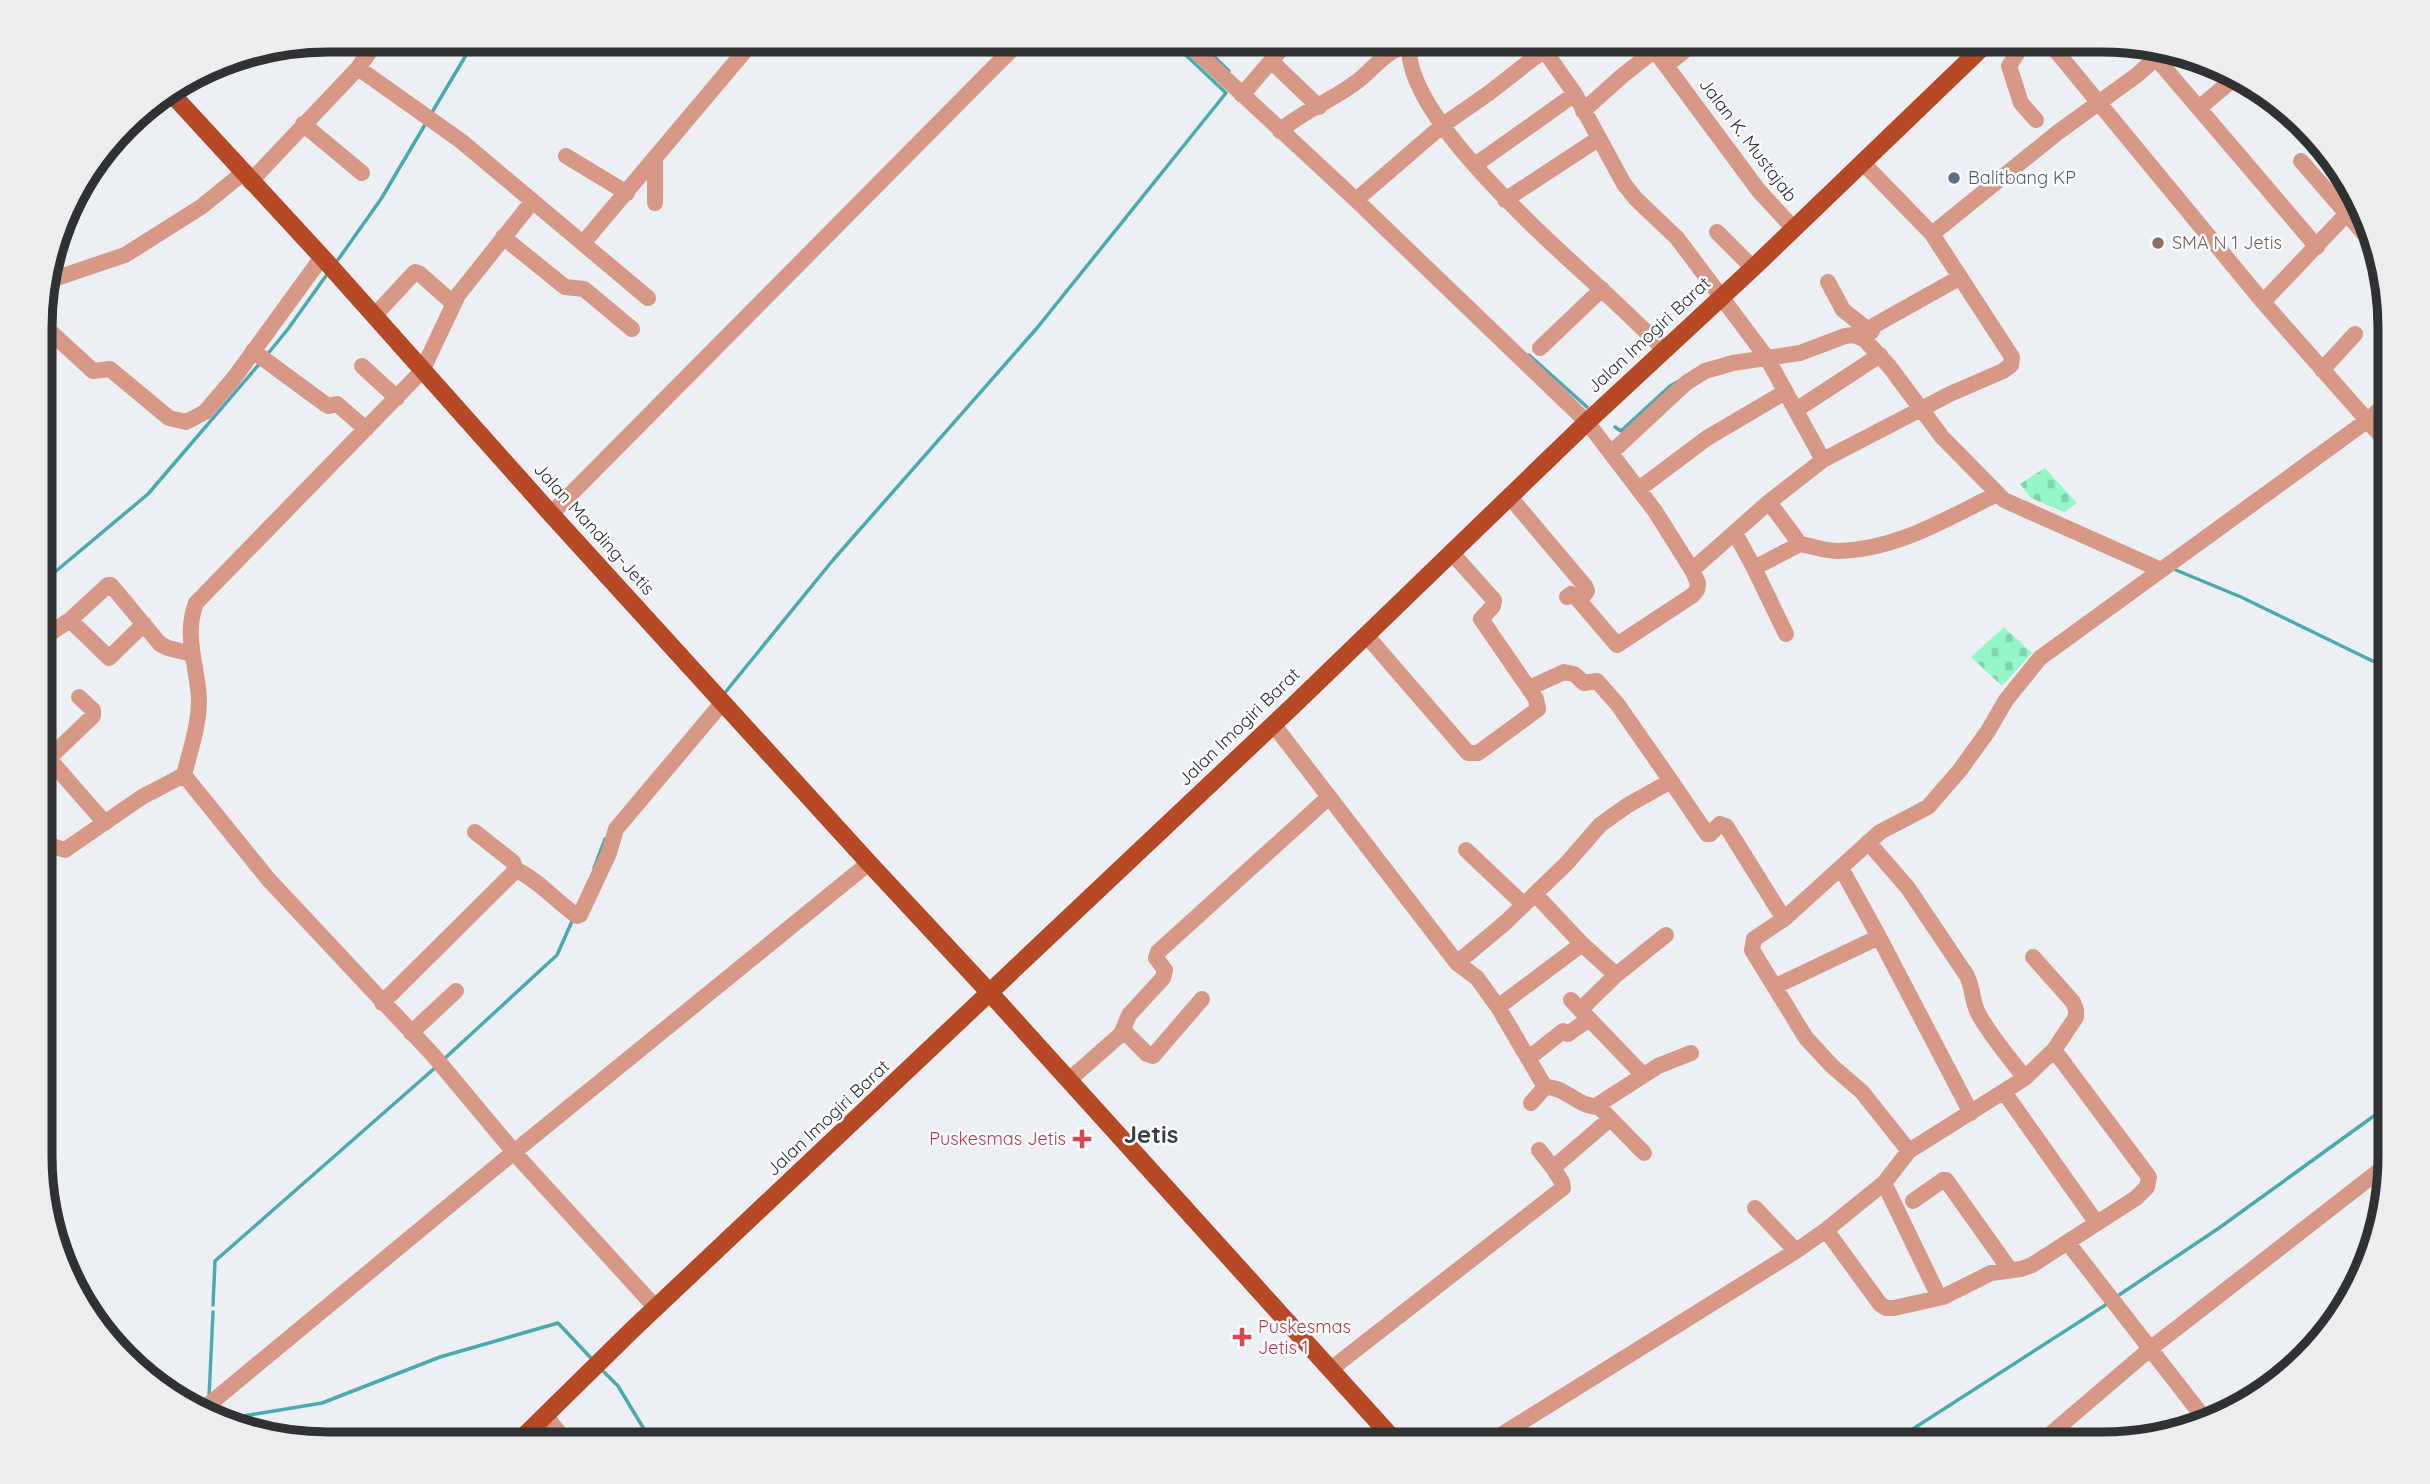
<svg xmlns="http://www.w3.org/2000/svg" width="2430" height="1484" font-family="Quicksand,sans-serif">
  <defs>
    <pattern id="cemetery-stones" width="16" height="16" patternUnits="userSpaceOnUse" patternTransform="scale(1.75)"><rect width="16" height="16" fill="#95f7c7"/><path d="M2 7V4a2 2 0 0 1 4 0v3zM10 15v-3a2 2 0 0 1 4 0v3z" fill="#81d4ab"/></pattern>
  </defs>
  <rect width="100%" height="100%" fill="#ecf0f4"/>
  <!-- cemetery -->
  <path fill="url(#cemetery-stones)" d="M 2045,468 L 2077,503 L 2064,512 L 2031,498 L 2020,484 Z
    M 2004,627 L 2032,653 L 2002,686 L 1971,657 Z"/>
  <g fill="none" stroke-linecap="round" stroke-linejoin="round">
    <!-- stream -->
    <path stroke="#49aab0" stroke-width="3.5" d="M 1197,40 L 1229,71
      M 431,114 L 475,40
      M 335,264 L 381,199 L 426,123
      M 1529,355 L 1587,407
      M 266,356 L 288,329 L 328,273
      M 1615,427 L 1621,431 L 1670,386 L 1677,382
      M 2171,568 L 2241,597 L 2389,669
      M 43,582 L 148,494 L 261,362
      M 723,695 L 833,560 L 1037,328 L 1226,93 L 1170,40
      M 594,868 L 605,839
      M 443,1060 L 557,955 L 573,919
      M 2116,1297 L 2219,1228 L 2389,1105
      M 213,1305 L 215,1261 L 436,1067
      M 604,1372 L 618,1386 L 653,1444
      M 209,1397 L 213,1312
      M 219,1420 L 322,1403 L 440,1357 L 558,1323 L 590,1357
      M 1891,1443 L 2107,1304"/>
    <!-- minor -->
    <path stroke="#d79986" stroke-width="16" d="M 1184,40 L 1356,200 L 1587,422 L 1655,511 L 1692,570 L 1698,583 L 1697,590 L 1693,595 L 1617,645 L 1576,597 L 1571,594 L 1567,597
      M 1410,40 C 1396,110 1555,246 1603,291 C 1624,310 1644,330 1665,350
      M 1537,40 L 1575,94 L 1624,184 L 1636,199 L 1677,238 L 1767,358 L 1823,460 L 1950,394 L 2003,371 L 2011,365 L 2012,357 L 1932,234 L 1863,163
      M 1647,40 L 1759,191 L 1794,229
      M 2013,40 L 2020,49 L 2009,66 L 2021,103 L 2036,120
      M 2047,40 L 2263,302 L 2389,445
      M 2156,58 L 2317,247
      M 1271,61 L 1319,107
      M 1667,65 L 1697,40
      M 358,68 L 461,141 L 648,298
      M 1242,95 L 1289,40
      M 2199,108 L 2236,77
      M 1583,111 L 1622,76 L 1655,50
      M 303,124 L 362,173
      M 1280,131 C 1304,110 1334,100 1359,80 C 1372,70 1391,45 1408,47
      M 566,156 L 627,193
      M 2301,161 L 2367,237
      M 1475,165 L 1575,94
      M 250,182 L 358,68 L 378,40
      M 1356,200 L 1443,125 L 1489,93 L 1557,40
      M 1505,200 L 1598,139
      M 655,203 L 655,158
      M 1717,232 L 1753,268
      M 1932,234 L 2057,133 L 2137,75 L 2166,49
      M 503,237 L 565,287 L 584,289 L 632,329
      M 584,242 L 754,40
      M 45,282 L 125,255 L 201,207 L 243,173
      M 1828,282 L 1843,310 L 1871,332
      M 2263,302 L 2357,203
      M 374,316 L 415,272 L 420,274 L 454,304
      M 43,325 L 93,371 L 110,369 L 169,418 L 186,422 L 205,412 L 234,378 L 322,257
      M 1862,337 L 1871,332 L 1875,325 L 1959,278
      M 1540,348 L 1602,289
      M 253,351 L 325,404 L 329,406 L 337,404 L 366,429
      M 362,366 L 397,398
      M 2322,370 L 2355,334
      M 1796,410 L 1880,355
      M 1612,452 L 1686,383 L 1705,371 L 1733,363 L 1800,353 L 1845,336 L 1853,335 L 1864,339 L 1889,366 L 1942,437 L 2004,500 L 2161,570
      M 1639,489 L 1707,438 L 1785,392
      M 1509,496 L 1585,586 L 1587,591 L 1580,601
      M 1769,502 L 1800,544
      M 551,514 L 1021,40
      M 1735,533 L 1754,568 L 1786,634
      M 1754,568 L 1800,544 C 1812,546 1826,551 1838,551 C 1896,550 1946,519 1997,494
      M 1692,570 L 1769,502 L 1823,460
      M 70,620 L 109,658 L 144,624
      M 1366,635 L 1468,753 L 1478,753 L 1534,712 L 1538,709 L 1536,699 L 1481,619 L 1493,606 L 1494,600 L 1451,552
      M 43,638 L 70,620 L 108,585 L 111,585 L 160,644 L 168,648 L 192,654
      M 1529,688 L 1564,672 L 1574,674 L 1584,683 L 1597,681 L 1618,705 L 1671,781
      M 1273,724 L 1457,963 L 1477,978 L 1498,1007 L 1545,1087 C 1566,1087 1578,1107 1599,1107
      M 43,752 L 105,823
      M 48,759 L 93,716 L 93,710 L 79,697
      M 184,775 L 269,880 L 433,1055 L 519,1158 L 656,1308
      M 475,832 L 513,862 L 516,870
      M 1868,842 L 1908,888 L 1967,976 C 1973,989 1972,1001 1978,1013 C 1990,1036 2009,1057 2025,1078
      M 43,843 L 65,850 L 142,797 L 184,775 C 190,751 199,725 199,700 C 198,667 183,636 196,603 L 422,371 L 458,295 L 532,202
      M 1466,850 L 1524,905
      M 1841,868 L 1879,937 L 1971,1113
      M 1535,894 L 1582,944
      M 2033,957 L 2073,1002 L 2076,1010 L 2076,1017 L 2054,1050 L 2025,1078 L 1909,1151 L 1884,1183 L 1826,1230 L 1880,1304 L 1886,1308 L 1894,1308 L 1943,1297 L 1991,1273 L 2021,1269 L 2032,1265 L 2136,1198 L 2147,1187 L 2149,1177 L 2054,1050
      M 1457,963 L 1506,922 L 1567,863 L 1600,825 L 1628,805 L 1671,781 L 1707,834 L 1710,834 L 1720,824 L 1726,826 L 1784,919
      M 1776,986 L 1879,937
      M 1571,1000 L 1643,1075
      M 382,1003 L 516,870 C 536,878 558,903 577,916 L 580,915 L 609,853 L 616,829 L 723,702
      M 1498,1007 L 1582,944 L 1616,975
      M 1580,1010 L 1616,975 L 1666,935
      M 1123,1030 L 1147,1054 L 1153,1056 L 1202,999
      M 411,1033 L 456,991
      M 1568,1034 L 1589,1019
      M 1529,1058 L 1563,1031
      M 1069,1080 L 1121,1034 L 1129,1015 L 1163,978 L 1165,970 L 1156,958 L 1158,952 L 1329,797
      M 2004,1092 L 2096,1222
      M 1531,1103 L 1545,1087
      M 1539,1150 L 1553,1168
      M 1909,1151 L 1862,1092 L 1832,1066 L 1806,1038 L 1752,950 L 1754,939 L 1784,919 L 1880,832 L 1928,807 L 1960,770 L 1988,731 L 2006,700 L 2040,658 L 2368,420 L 2389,401
      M 1644,1153 L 1602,1110 L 1599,1104 L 1658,1066 L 1691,1053
      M 1884,1183 L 1939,1297
      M 1913,1201 L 1943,1180 L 1946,1180 L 2010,1270
      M 1755,1208 L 1796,1251 L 1826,1230
      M 2068,1243 L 2204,1418
      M 1331,1369 L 1563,1188 L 1562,1182 L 1553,1168 L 1610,1119
      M 2244,1406 L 2255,1397
      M 201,1411 L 514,1152 L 869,863
      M 545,1415 L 568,1444
      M 1488,1443 L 1796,1251
      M 2040,1443 L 2150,1349 L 2389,1163"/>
    <!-- major -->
    <path stroke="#b74924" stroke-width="18" d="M 170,92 L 322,257 L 551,514 L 869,863 L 990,993 L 1397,1443
      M 516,1444 L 631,1331 L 1294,705 L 1587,422 L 1753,268 L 1990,40"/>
  </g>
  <!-- markers -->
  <circle fill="#5c6f8a" stroke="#fbfdff" stroke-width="2.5" cx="1954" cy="178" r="7"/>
  <circle fill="#8d6e63" stroke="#fbfdff" stroke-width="2.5" cx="2158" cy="243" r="7"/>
  <g fill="#e0444e" stroke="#fbfdff" stroke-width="2.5">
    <path d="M1078.5 1128.5h7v7h7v7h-7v7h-7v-7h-7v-7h7z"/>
    <path d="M1238.5 1326.5h7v7h7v7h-7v7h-7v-7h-7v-7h7z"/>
  </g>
  <g text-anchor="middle" stroke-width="5" stroke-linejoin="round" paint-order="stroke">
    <!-- street labels -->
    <g font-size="18" fill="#2f3132" stroke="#fbfdff">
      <text transform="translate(1748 140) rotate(53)" y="6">Jalan K. Mustajab</text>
      <text transform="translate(1649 335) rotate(-43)" y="6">Jalan Imogiri Barat</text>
      <text transform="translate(594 529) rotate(48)" y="6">Jalan Manding-Jetis</text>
      <text transform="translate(1239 727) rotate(-44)" y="6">Jalan Imogiri Barat</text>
      <text transform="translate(828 1118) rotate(-43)" y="6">Jalan Imogiri Barat</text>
    </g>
    <!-- service labels -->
    <g font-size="18" fill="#4e5e75" stroke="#fbfdff" text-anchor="start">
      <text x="1968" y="184">Balitbang KP</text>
    </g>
    <!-- education labels -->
    <g font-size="18" fill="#785e54" stroke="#fbfdff" text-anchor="start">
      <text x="2172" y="249">SMA N 1 Jetis</text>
    </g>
    <!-- health labels -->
    <g font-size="18" fill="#be3a42" stroke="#fbfdff" text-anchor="end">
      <text x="1066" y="1145">Puskesmas Jetis</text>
      <text x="1258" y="1333" text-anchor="start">Puskesmas<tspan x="1258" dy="21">Jetis 1</tspan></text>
    </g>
    <!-- district labels -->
    <g font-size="24" font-weight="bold" fill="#3b3e41" stroke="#fbfdff">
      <text x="1151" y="1143">Jetis</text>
    </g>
  </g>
  <!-- crop -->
  <path d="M0 0H2430V1484H0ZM328 52H2102A276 276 0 0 1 2378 328V1156A276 276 0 0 1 2102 1432H328A276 276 0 0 1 52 1156V328A276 276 0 0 1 328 52Z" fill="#ebedef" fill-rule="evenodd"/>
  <path fill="none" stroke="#2f3132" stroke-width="9" d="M328 52H2102A276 276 0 0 1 2378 328V1156A276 276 0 0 1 2102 1432H328A276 276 0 0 1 52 1156V328A276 276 0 0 1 328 52Z"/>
</svg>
